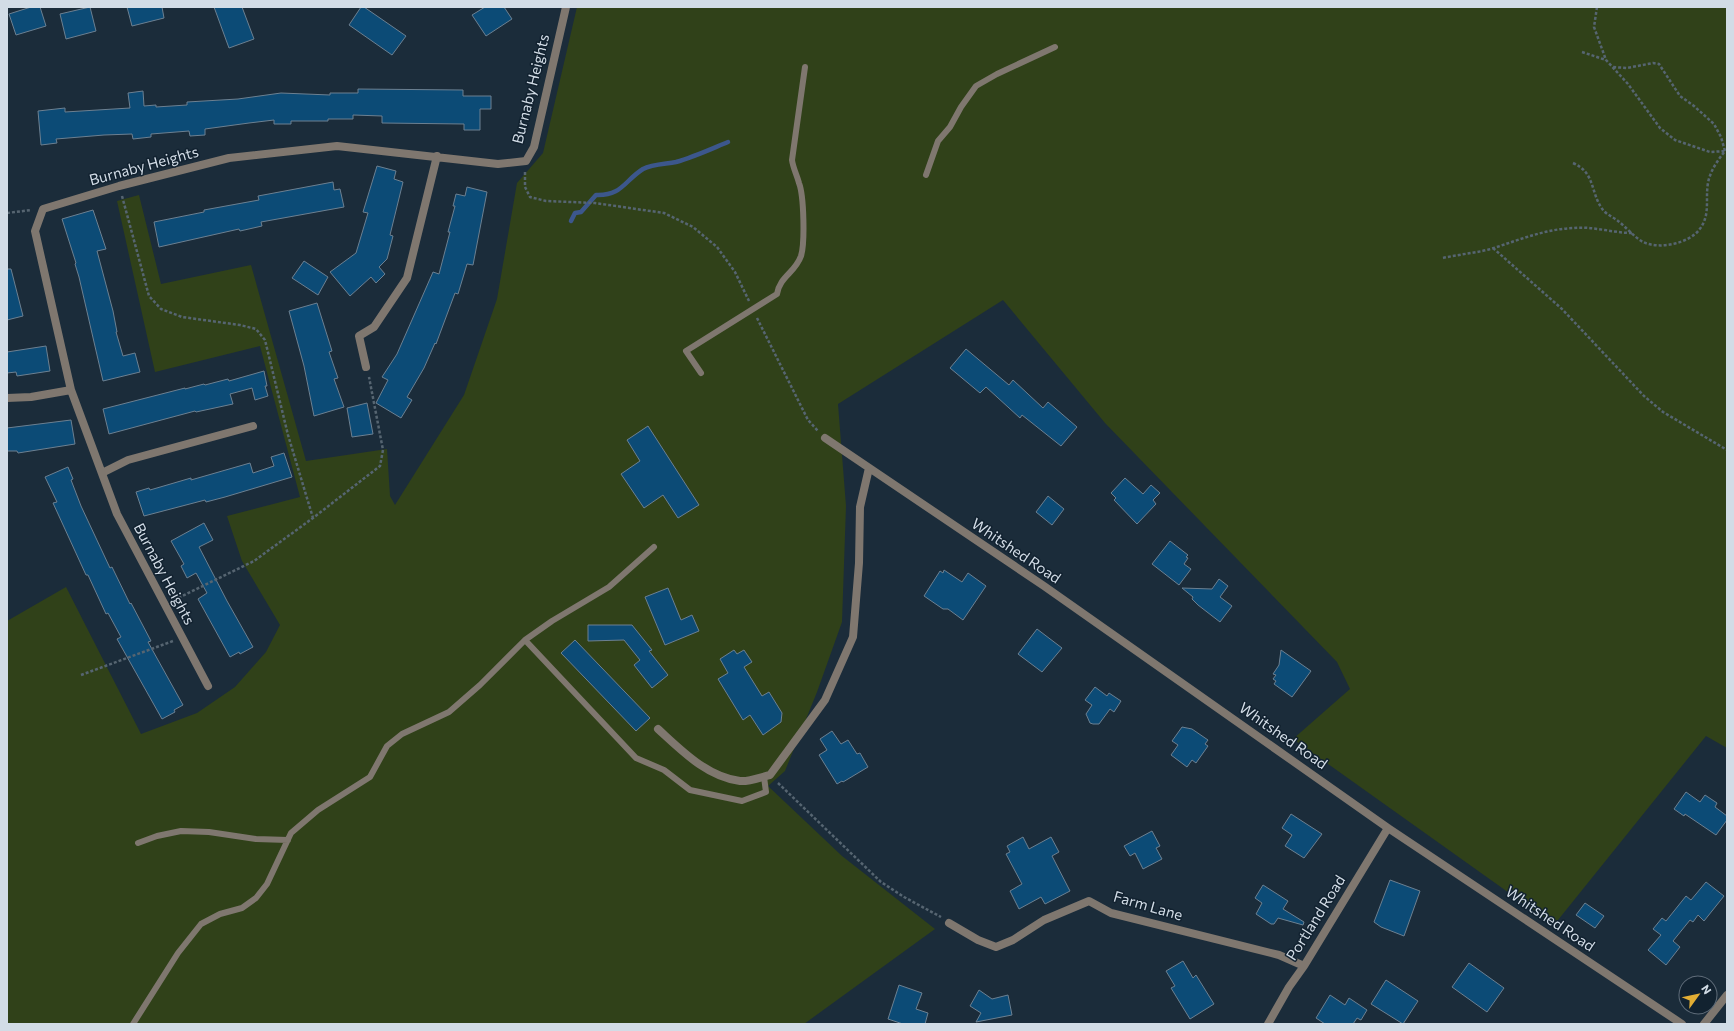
<svg xmlns="http://www.w3.org/2000/svg" width="1734" height="1031" font-family="Commissioner,sans-serif">
  <rect width="100%" height="100%" fill="#1b2c3a"/>
  <!-- green -->
  <path fill="#304119" d="M 577,7 L 1727,7 L 1727,748 L 1706,736 L 1554,925 L 1293,739 L 1350,689 L 1337,662 L 1105,423 L 1003,300 L 838,404 L 846,506 L 842,622 L 817,692 L 785,771 L 768,786 L 842,856 L 935,929 L 804,1024 L 7,1024 L 7,621 L 66,587 L 141,734 L 197,713 L 235,687 L 266,652 L 280,625 L 242,561 L 227,516 L 300,497 L 260,346 L 155,372 L 117,201 L 139,195 L 161,284 L 251,265 L 306,461 L 387,449 L 390,496 L 395,505 L 464,395 L 497,299 L 517,183 L 543,153 Z"/>
  <g fill="none" stroke-linecap="round" stroke-linejoin="round">
    <!-- stream -->
    <path stroke="#3c578c" stroke-width="4.5" d="M 571,221 L 575,213 L 581,212 L 596,195 C 622,196 624,181 643,169 C 652,164 665,164 676,162 C 694,157 711,149 728,142"/>
  </g>
  <!-- building -->
  <path fill="#0c4b76" stroke="#6c8091" d="M 31,7 L 40,7 L 46,26 L 16,35 L 9,14 Z
    M 90,7 L 96,31 L 66,39 L 60,14 Z
    M 127,7 L 162,7 L 164,18 L 132,26 Z
    M 214,7 L 242,7 L 254,39 L 229,48 Z
    M 361,7 L 364,7 L 406,36 L 392,55 L 349,25 Z
    M 485,7 L 504,7 L 512,19 L 486,36 L 472,15 Z
    M 358,89 L 463,90 L 463,96 L 491,96 L 491,109 L 480,109 L 480,130 L 464,130 L 464,124 L 382,123 L 382,116 L 353,115 L 353,119 L 328,119 L 328,121 L 291,121 L 291,124 L 274,124 L 274,120 L 249,123 L 205,129 L 205,135 L 190,136 L 189,131 L 151,134 L 151,137 L 133,139 L 132,134 L 104,135 L 56,139 L 57,143 L 41,145 L 38,111 L 65,108 L 65,112 L 130,108 L 128,93 L 143,91 L 144,106 L 156,105 L 156,107 L 187,105 L 187,102 L 238,99 L 281,93 L 330,95 L 330,93 L 358,93 Z
    M 377,166 L 396,171 L 394,179 L 403,182 L 390,235 L 393,236 L 387,259 L 379,267 L 385,274 L 376,283 L 371,277 L 350,296 L 330,272 L 356,253 L 368,213 L 363,212 Z
    M 333,182 L 334,190 L 340,189 L 344,207 L 261,222 L 262,226 L 240,231 L 239,229 L 159,247 L 154,222 L 204,212 L 204,210 L 259,200 L 258,196 Z
    M 467,187 L 487,192 L 473,265 L 467,264 L 458,294 L 455,293 L 436,344 L 435,343 L 424,368 L 407,397 L 412,400 L 401,418 L 376,403 L 388,380 L 382,377 L 397,354 L 433,272 L 439,274 L 450,232 L 448,232 L 455,206 L 453,206 L 456,194 L 465,196 Z
    M 93,210 L 106,249 L 97,251 L 113,311 L 117,332 L 116,332 L 123,356 L 135,353 L 140,372 L 103,381 L 79,277 L 75,264 L 76,263 L 62,219 Z
    M 304,261 L 328,277 L 318,295 L 292,278 Z
    M 7,269 L 11,269 L 23,316 L 7,320 Z
    M 317,303 L 332,351 L 329,352 L 338,378 L 334,379 L 344,407 L 314,416 L 304,366 L 289,311 Z
    M 46,346 L 50,371 L 17,376 L 16,372 L 7,373 L 7,352 Z
    M 966,349 L 1009,385 L 1013,380 L 1043,408 L 1048,402 L 1077,427 L 1061,446 L 1022,415 L 1020,418 L 986,387 L 980,393 L 950,368 Z
    M 264,371 L 267,386 L 265,386 L 268,396 L 255,400 L 252,388 L 230,394 L 233,404 L 196,412 L 195,411 L 109,434 L 103,409 L 185,388 L 185,389 L 204,384 L 205,385 L 228,379 L 229,381 Z
    M 367,403 L 373,434 L 352,437 L 347,408 Z
    M 71,420 L 75,444 L 18,453 L 17,451 L 7,451 L 7,428 Z
    M 648,426 L 699,505 L 678,518 L 663,495 L 644,508 L 621,474 L 640,461 L 627,440 Z
    M 284,453 L 292,477 L 225,497 L 206,502 L 205,500 L 144,516 L 136,492 L 149,488 L 150,490 L 191,478 L 191,480 L 250,463 L 253,473 L 274,466 L 271,457 Z
    M 68,467 L 73,479 L 71,480 L 81,506 L 110,568 L 112,567 L 130,604 L 131,603 L 151,641 L 148,642 L 183,705 L 174,710 L 175,712 L 162,719 L 117,639 L 121,637 L 108,613 L 106,614 L 88,575 L 86,575 L 53,503 L 57,502 L 45,477 Z
    M 1125,478 L 1143,494 L 1151,485 L 1160,493 L 1153,500 L 1156,504 L 1137,524 L 1114,500 L 1116,498 L 1111,493 Z
    M 1048,496 L 1064,509 L 1052,525 L 1036,512 Z
    M 204,523 L 213,540 L 199,547 L 227,601 L 253,647 L 240,654 L 239,652 L 230,657 L 198,599 L 207,593 L 196,573 L 187,578 L 181,566 L 184,564 L 171,541 Z
    M 1170,541 L 1188,555 L 1186,557 L 1188,558 L 1184,564 L 1191,569 L 1179,585 L 1152,564 Z
    M 944,570 L 962,582 L 968,573 L 986,586 L 963,620 L 948,609 L 943,609 L 924,596 L 940,571 L 943,573 Z
    M 1219,579 L 1228,586 L 1220,597 L 1232,606 L 1220,622 L 1198,605 L 1192,599 L 1193,597 L 1182,588 L 1212,589 Z
    M 668,588 L 681,620 L 692,615 L 699,631 L 665,645 L 645,597 Z
    M 588,625 L 632,625 L 652,650 L 649,651 L 668,675 L 652,688 L 634,665 L 640,660 L 624,640 L 588,641 Z
    M 1037,629 L 1062,648 L 1042,672 L 1018,654 Z
    M 575,640 L 650,718 L 636,731 L 561,653 Z
    M 734,650 L 737,654 L 744,650 L 752,662 L 744,667 L 762,696 L 769,692 L 782,713 L 781,722 L 763,735 L 750,715 L 743,720 L 718,679 L 728,673 L 720,659 Z
    M 1281,650 L 1311,671 L 1292,697 L 1274,684 L 1276,681 L 1273,679 L 1276,675 L 1273,674 L 1279,665 Z
    M 1095,687 L 1107,696 L 1109,693 L 1121,701 L 1114,712 L 1110,709 L 1099,724 L 1093,724 L 1090,723 L 1086,714 L 1092,705 L 1085,700 Z
    M 1182,727 L 1192,729 L 1208,740 L 1205,744 L 1208,746 L 1196,763 L 1192,760 L 1187,767 L 1171,755 L 1178,745 L 1172,741 Z
    M 832,731 L 841,744 L 848,740 L 857,754 L 860,753 L 868,767 L 843,782 L 842,781 L 837,784 L 819,755 L 827,750 L 820,739 Z
    M 1686,792 L 1700,802 L 1705,795 L 1717,803 L 1715,807 L 1727,816 L 1727,820 L 1716,835 L 1685,814 L 1684,816 L 1674,809 Z
    M 1291,814 L 1322,834 L 1304,858 L 1285,846 L 1292,835 L 1282,828 Z
    M 1152,831 L 1160,846 L 1156,848 L 1162,859 L 1143,869 L 1135,853 L 1130,856 L 1124,846 Z
    M 1023,837 L 1029,849 L 1051,837 L 1059,852 L 1052,856 L 1070,891 L 1045,904 L 1041,897 L 1019,909 L 1010,891 L 1022,884 L 1006,854 L 1010,852 L 1007,846 Z
    M 1390,880 L 1420,891 L 1404,936 L 1381,927 L 1374,922 Z
    M 1706,882 L 1724,896 L 1704,921 L 1698,915 L 1693,922 L 1690,920 L 1673,941 L 1680,947 L 1666,965 L 1648,950 L 1661,935 L 1653,929 L 1662,918 L 1666,921 L 1686,896 L 1691,900 Z
    M 1263,885 L 1288,901 L 1283,909 L 1304,922 L 1303,925 L 1278,918 L 1274,924 L 1271,924 L 1256,914 L 1262,903 L 1255,898 Z
    M 1585,903 L 1604,916 L 1595,928 L 1576,915 Z
    M 1183,961 L 1193,978 L 1196,975 L 1214,1004 L 1190,1019 L 1171,988 L 1175,986 L 1166,971 Z
    M 1469,963 L 1504,988 L 1487,1012 L 1452,987 Z
    M 1386,980 L 1418,1001 L 1403,1024 L 1371,1004 Z
    M 899,985 L 922,993 L 916,1009 L 928,1013 L 925,1024 L 903,1024 L 888,1019 Z
    M 979,990 L 992,999 L 1008,995 L 1012,1015 L 976,1022 L 981,1013 L 970,1006 Z
    M 1330,995 L 1345,1005 L 1349,998 L 1367,1010 L 1361,1020 L 1357,1018 L 1353,1024 L 1325,1024 L 1316,1018 Z"/>
  <g fill="none" stroke-linecap="round" stroke-linejoin="round">
    <!-- path -->
    <path stroke="#566571" stroke-width="2.5" stroke-dasharray="3 2" stroke-linecap="butt" d="M 1597,7 L 1594,27 L 1606,60 L 1628,84 L 1660,128 L 1675,140 L 1710,152 L 1727,151
      M 1582,52 L 1606,60
      M 1573,163 C 1596,173 1590,193 1603,210 C 1606,214 1613,217 1618,221 C 1626,227 1634,237 1643,242 C 1660,250 1689,243 1699,230 C 1711,215 1705,200 1708,183 C 1710,171 1718,160 1725,151 L 1721,137 L 1714,124 L 1694,106 L 1680,96 L 1659,64 L 1653,63 L 1627,68 L 1612,67
      M 525,172 L 525,187 L 530,197 L 546,201 L 595,203 L 664,213 L 693,227 L 717,247 L 735,272 L 749,301
      M 122,196 L 149,296 L 161,309 L 182,317 L 240,325 L 256,329 L 265,340 L 288,435 L 313,518
      M 7,213 L 31,210
      M 1493,248 L 1562,309 L 1644,396 L 1663,412 L 1727,450
      M 1443,258 C 1460,254 1478,253 1494,248 C 1521,239 1546,229 1574,228 C 1593,226 1613,233 1632,233
      M 757,318 L 808,420 L 818,431
      M 174,600 L 254,561 L 313,518 L 380,466 L 383,450 L 369,377
      M 81,675 L 173,641
      M 778,783 L 881,882 L 904,897 L 941,917"/>
    <!-- service -->
    <path stroke="#7f776f" stroke-width="6" d="M 926,175 L 938,141 L 950,127 L 961,107 L 976,86 L 997,74 L 1055,47
      M 701,373 L 686,351 L 777,294 C 780,276 795,273 801,256 C 805,243 804,196 799,183 C 797,175 793,168 792,160 L 805,67
      M 525,640 L 636,758 L 664,770 L 690,790 L 742,801 L 766,792 L 764,777
      M 138,843 L 157,836 L 181,831 L 209,832 L 256,839 L 288,840
      M 133,1024 L 178,953 L 201,924 L 220,914 L 242,908 L 256,898 L 267,884 L 291,833 L 318,810 L 370,777 L 387,746 L 402,734 L 449,712 L 480,685 L 525,640 L 552,621 L 609,587 L 654,547"/>
    <!-- minor -->
    <path stroke="#7f776f" stroke-width="8" d="M 366,367 L 359,336 L 374,327 L 407,278 L 437,156
      M 7,398 L 31,397 L 71,390
      M 825,438 L 1044,586 L 1388,828 L 1682,1024
      M 102,473 L 128,460 L 253,426
      M 208,686 L 117,514 L 71,390 L 35,231 L 43,209 L 119,186 L 229,158 L 337,146 L 498,164 L 526,161 L 534,147 L 566,7
      M 658,729 C 681,750 707,777 740,781 C 749,782 761,777 770,775 L 825,700 L 853,637 L 859,563 L 860,507 L 869,468
      M 949,923 L 978,940 L 996,947 L 1013,940 L 1044,920 L 1089,901 L 1111,913 L 1279,955 L 1304,966
      M 1268,1024 L 1289,987 L 1304,966 L 1388,828
      M 1704,1024 L 1727,995"/>
  </g>
  <g text-anchor="middle" stroke-width="3" stroke-linejoin="round" paint-order="stroke">
    <!-- street labels -->
    <g font-size="15" fill="#d2dce6" stroke="#122230">
      <text transform="translate(531 89) rotate(-76)" y="5">Burnaby Heights</text>
      <text transform="translate(144 166) rotate(-15)" y="5">Burnaby Heights</text>
      <text transform="translate(1016 551) rotate(34)" y="5">Whitshed Road</text>
      <text transform="translate(164 574) rotate(62)" y="5">Burnaby Heights</text>
      <text transform="translate(1283 736) rotate(35)" y="5">Whitshed Road</text>
      <text transform="translate(1148 906) rotate(16)" y="5">Farm Lane</text>
      <text transform="translate(1316 918) rotate(-58)" y="5">Portland Road</text>
      <text transform="translate(1550 919) rotate(34)" y="5">Whitshed Road</text>
    </g>
  </g>
  <!-- border -->
  <rect width="1734" height="1031" fill="none" stroke="#d2dce6" stroke-width="16"/>
  <!-- north arrow -->
  <g transform="translate(1698 995) rotate(57)"><circle r="19" fill="#122230" stroke="#5f6c79"/>
  <path d="M0-3L7 15L0 10L-7 15Z" fill="#e3ae34"/>
  <text y="-6" font-size="11" font-weight="bold" text-anchor="middle" fill="#d2dce6">N</text>
  </g>
</svg>
